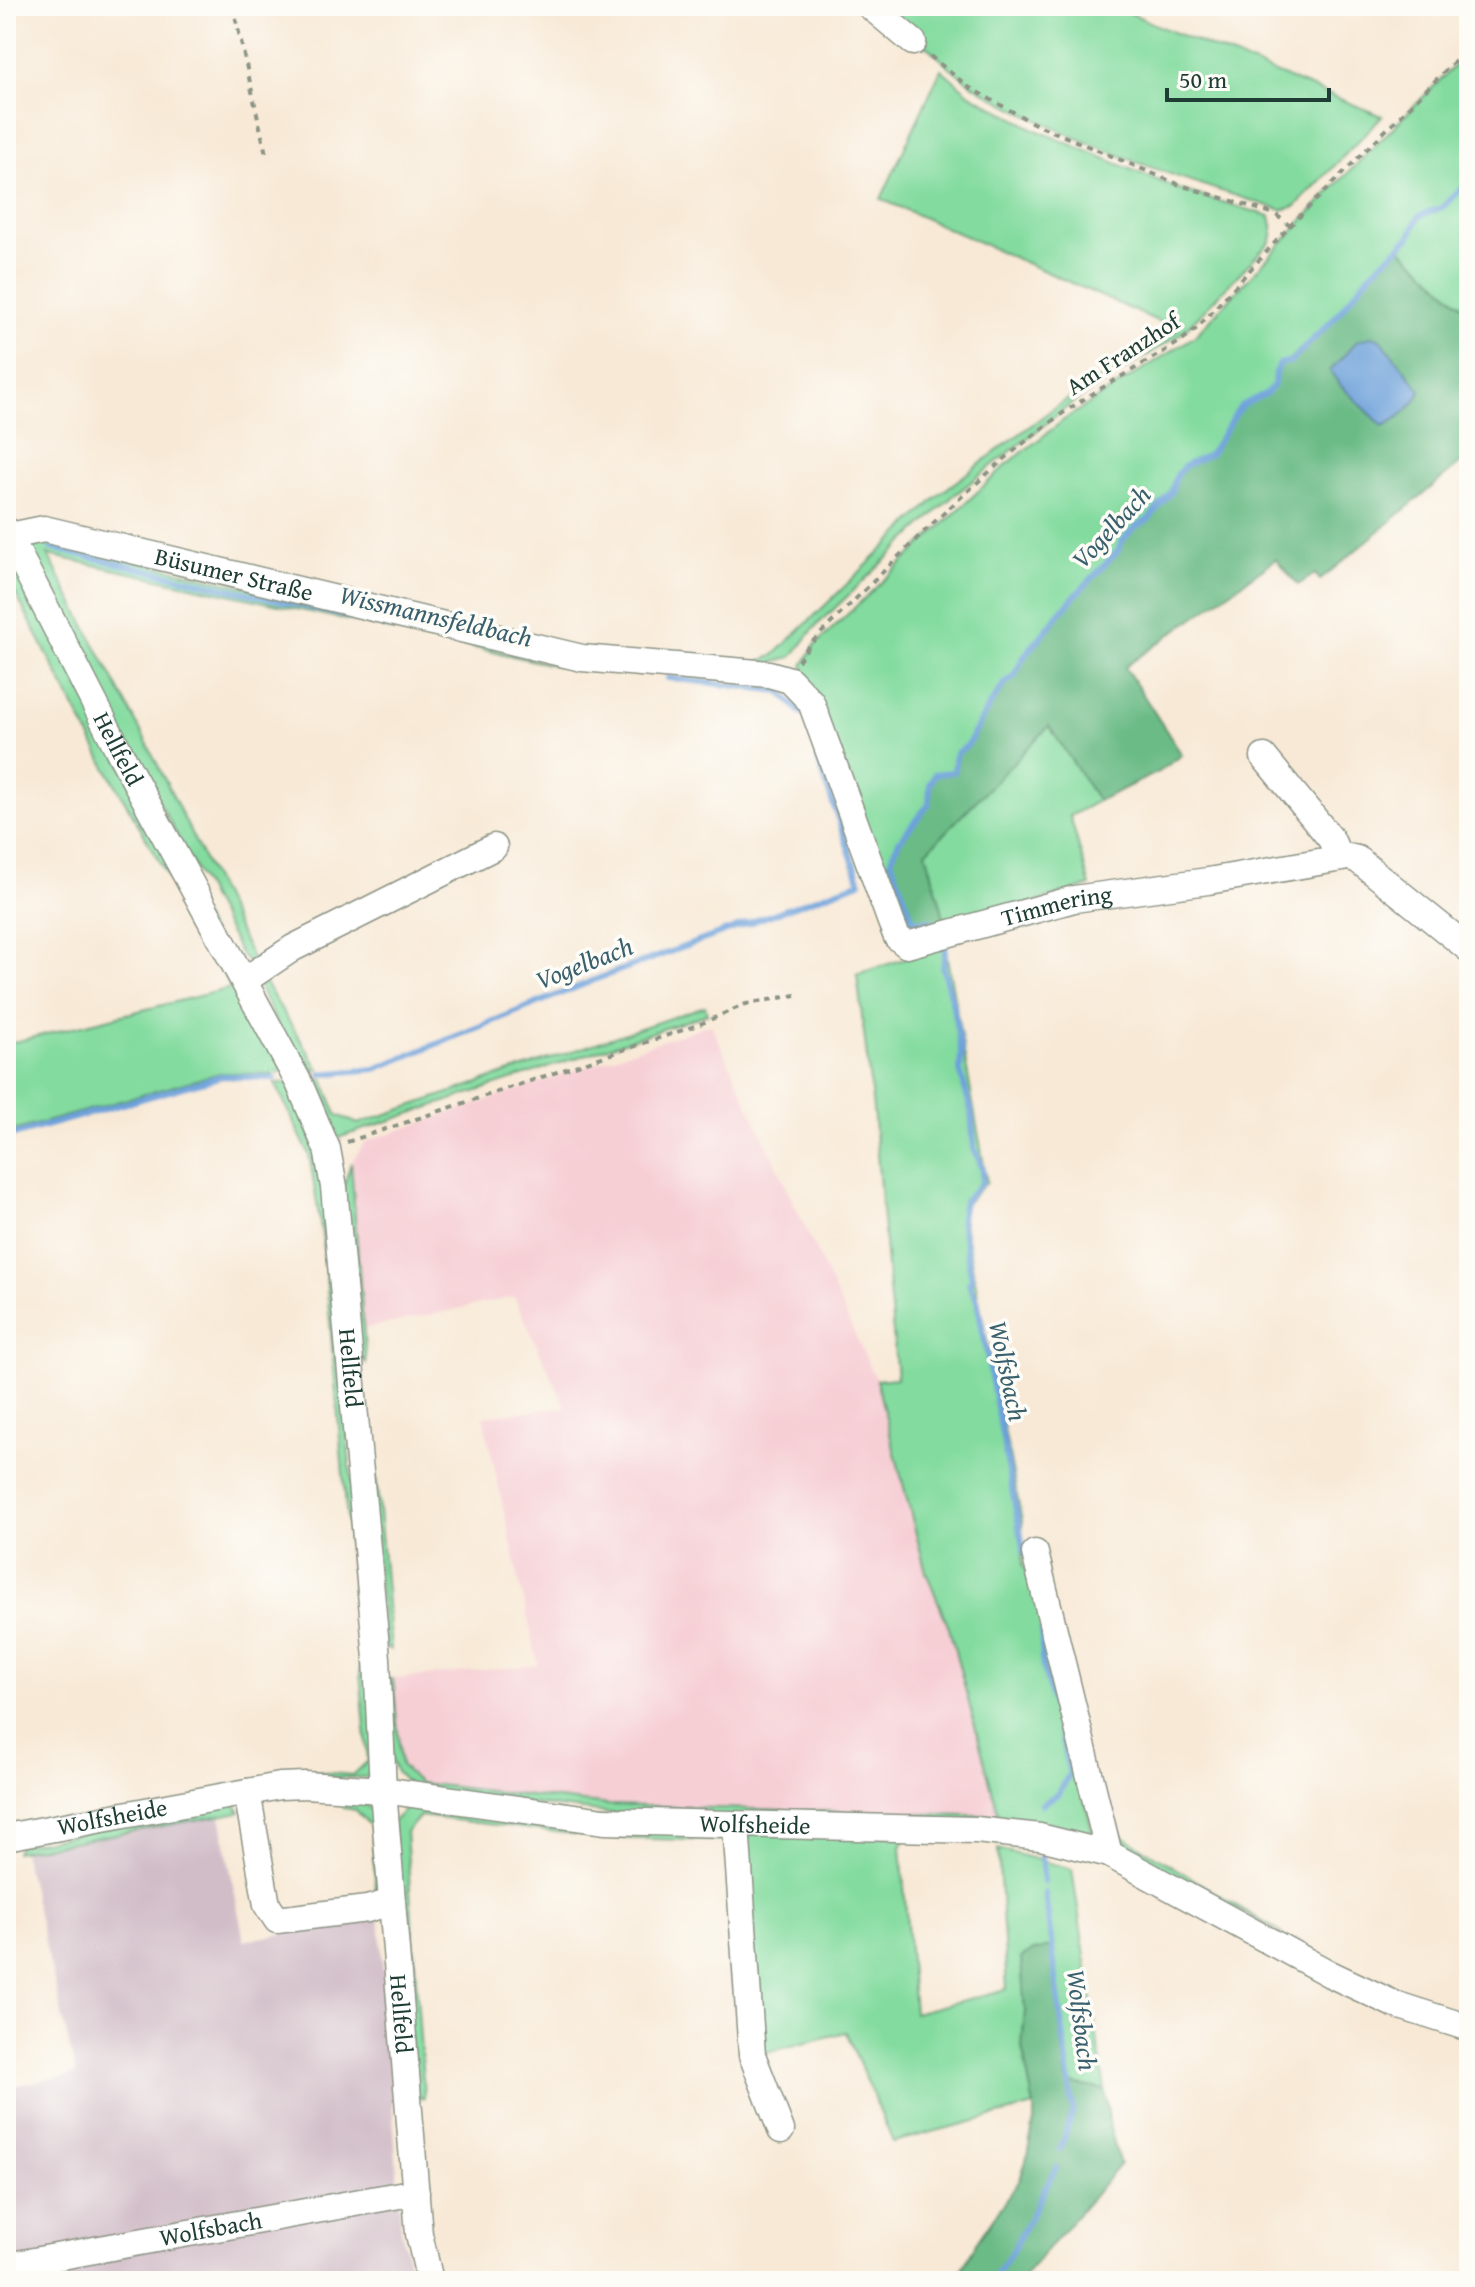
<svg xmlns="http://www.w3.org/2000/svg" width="1475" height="2287" font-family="'Gentium Book Plus',serif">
  <rect width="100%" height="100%" fill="#fdfcf7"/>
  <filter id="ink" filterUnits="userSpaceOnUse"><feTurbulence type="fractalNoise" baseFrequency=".0125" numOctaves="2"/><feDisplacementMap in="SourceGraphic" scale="16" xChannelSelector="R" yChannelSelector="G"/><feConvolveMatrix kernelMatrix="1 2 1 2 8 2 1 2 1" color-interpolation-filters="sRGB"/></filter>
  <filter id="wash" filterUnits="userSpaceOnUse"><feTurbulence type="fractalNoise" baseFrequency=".006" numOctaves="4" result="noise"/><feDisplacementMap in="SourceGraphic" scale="32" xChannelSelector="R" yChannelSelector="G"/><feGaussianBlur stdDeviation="1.8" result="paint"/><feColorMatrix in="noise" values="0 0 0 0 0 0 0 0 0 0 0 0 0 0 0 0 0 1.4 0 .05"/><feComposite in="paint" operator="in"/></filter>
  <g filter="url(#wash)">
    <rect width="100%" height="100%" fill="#f8e9d6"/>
    <!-- built -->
    <path fill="#f6cfd5" d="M 711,1024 L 876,1380 L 926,1572 L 949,1628 L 999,1816 L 609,1805 L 418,1783 L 401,1766 L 393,1679 L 538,1665 L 483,1416 L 566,1407 L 514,1297 L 363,1329 L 351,1163 L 365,1142 Z"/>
    <!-- industrial -->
    <path fill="#d1bdc8" d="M 220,1816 L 244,1941 L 379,1916 L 401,2230 L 413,2281 L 6,2281 L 6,2087 L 76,2074 L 23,1851 Z"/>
    <!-- green -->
    <path fill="#83db9f" stroke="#518c6a" stroke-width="2" d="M 876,6 L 1115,6 L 1163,28 L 1382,116 L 1296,206 L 1282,210 C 1179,179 1074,144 981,90 C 943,67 914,29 876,6 Z
      M 1469,51 L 1469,312 L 1399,247 L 1371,273 L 1333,320 L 1275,372 L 1274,385 L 1257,399 L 1210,454 L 1185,466 L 1178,473 L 1171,492 L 1148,520 L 1135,527 L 1122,541 L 1118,551 L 1071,600 L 1023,658 L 1014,677 L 1005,683 L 987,710 L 967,746 L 956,753 L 954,772 L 944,773 L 930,785 L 929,804 L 899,840 L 891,860 L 879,868 L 803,665 L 815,645 L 1005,466 L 1065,419 L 1195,336 L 1335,186 Z
      M 941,69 L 970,94 L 1036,130 L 1181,190 L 1270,216 L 1273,230 L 1271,241 L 1182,333 L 1071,404 L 952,497 L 816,626 L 792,657 L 771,663 L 751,664 L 773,656 L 941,493 L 1054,408 L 1178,330 L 881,199 Z
      M 39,538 L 344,610 L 567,668 L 48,555 L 146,741 L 255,964 L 250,964 L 241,955 L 32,564 L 30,548 Z
      M 6,549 L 285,1071 L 271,1074 L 220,1073 L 6,1133 L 6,1044 L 231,988 L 104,764 L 6,575 Z
      M 1049,725 L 1098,801 L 1070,816 L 1090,886 L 947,928 L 926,852 Z
      M 945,946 L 987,1182 L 961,1208 L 1022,1521 L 1023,1565 L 1043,1619 L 1094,1839 L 607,1813 L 413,1789 L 396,1772 L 392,1762 L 388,1681 L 393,1679 L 401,1765 L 419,1783 L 609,1805 L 999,1816 L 949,1628 L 926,1572 L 876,1380 L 897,1378 L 873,1109 L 857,974 Z
      M 263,980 L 319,1069 L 300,1071 L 258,985 Z
      M 705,1006 L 707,1014 L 335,1139 L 306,1081 L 323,1079 L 337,1115 L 358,1124 Z
      M 275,1083 L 290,1083 L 322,1169 L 367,1646 L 358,1649 L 323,1241 L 309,1154 Z
      M 351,1163 L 366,1363 L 357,1353 L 342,1191 Z
      M 371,1418 L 391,1650 L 385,1647 L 363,1419 Z
      M 359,1661 L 369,1668 L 376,1764 L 367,1777 L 309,1779 L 306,1771 L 353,1775 L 368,1761 Z
      M 345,1797 C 389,1802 381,1851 384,1885 L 376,1890 L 371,1827 L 356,1810 L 343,1808 Z
      M 235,1802 L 240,1812 L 16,1852 L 18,1846 Z
      M 421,1804 L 726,1832 L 729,1841 L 607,1838 L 420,1816 L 406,1832 L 424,2097 L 414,2098 L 393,1822 L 407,1807 Z
      M 1108,1827 L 1283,1934 L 1114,1843 Z
      M 753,1832 L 907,1836 L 901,1847 L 914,2013 L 1007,1989 L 998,1849 L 1072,1869 L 1105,2090 L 1067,2083 L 1051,1947 L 1021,1958 L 1025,2012 L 1022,2047 L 1034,2106 L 893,2142 L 846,2032 L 760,2054 L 745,1842 Z"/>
    <!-- forest -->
    <path fill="#6abb86" stroke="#447c5d" stroke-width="2" d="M 1399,247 L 1469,312 L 1469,456 L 1320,580 L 1315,574 L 1298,585 L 1276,559 L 1125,667 L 1182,755 L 1157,773 L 1098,801 L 1049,726 L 926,852 L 947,928 L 925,933 L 899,923 L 879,868 L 891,860 L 899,841 L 929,805 L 930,784 L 935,774 L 954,772 L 956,753 L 968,746 L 987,710 L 1005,683 L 1014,676 L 1023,658 L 1071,600 L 1118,551 L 1122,541 L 1135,527 L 1148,520 L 1171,492 L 1177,474 L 1185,466 L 1210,454 L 1241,406 L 1267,392 L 1274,385 L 1275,372 L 1280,364 L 1291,361 L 1333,320 L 1371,273 Z
      M 1051,1947 L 1067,2083 L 1105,2090 L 1110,2128 L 1120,2165 L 1020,2281 L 955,2281 L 977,2242 L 1020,2179 L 1026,2161 L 1034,2121 L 1034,2106 L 1022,2047 L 1025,2012 L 1021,1958 L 1033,1951 Z"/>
    <!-- water -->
    <path fill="#6da1da" stroke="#466f87" stroke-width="2" d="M 1373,336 L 1380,339 L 1421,390 C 1417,404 1397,420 1383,426 L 1341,386 L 1330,371 L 1357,341 Z"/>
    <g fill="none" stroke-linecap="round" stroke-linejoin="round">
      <!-- stream -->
      <path stroke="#6da1da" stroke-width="6" d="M 51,548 L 465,643
        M 668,678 L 780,691 L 802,714
        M 937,928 L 931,921 L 913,920 L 891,860 L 899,841 L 929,804 L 930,784 L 935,774 L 954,772 L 956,753 L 967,746 L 987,710 L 1005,683 L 1014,677 L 1023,658 L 1071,600 L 1118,551 L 1122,541 L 1135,527 L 1148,520 L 1171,492 L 1177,474 L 1185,466 L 1210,454 L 1241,406 L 1267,393 L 1274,385 L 1275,372 L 1280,364 L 1291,361 L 1333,320 L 1371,273 L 1409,238 L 1419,216 L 1443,207 L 1461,189 L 1469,186
        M 946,943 L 943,969 L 953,1005 L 961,1052 L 960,1071 L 971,1110 L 974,1148 L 983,1169 L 982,1183 L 964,1201 L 961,1219 L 972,1279 L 969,1284 L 977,1300 L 1024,1553
        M 321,1074 L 375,1069 L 602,977 L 860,882 L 817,757
        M 6,1137 L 222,1076 L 274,1078
        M 1042,1631 L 1042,1660 L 1070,1773 L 1059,1793 L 1042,1804
        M 1041,1857 L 1044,1882
        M 1045,1893 L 1073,2111 L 1060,2150
        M 992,2281 L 1011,2253 L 1056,2168"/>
    </g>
  </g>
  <g filter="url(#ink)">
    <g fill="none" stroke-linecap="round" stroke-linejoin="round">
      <!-- minor casing -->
      <g stroke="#8c9385" stroke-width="29">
        <g id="minor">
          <path d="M 870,6 L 913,42"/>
          <path id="s1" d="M 6,530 L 121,755 L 299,1083 L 327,1149 L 334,1187 L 377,1658 L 383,1790 L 419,2234 L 430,2281"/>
          <path id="s2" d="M 10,536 L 44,529 L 582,658 L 769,674 L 790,680 L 811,702 L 891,922 L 897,937 L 907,945 L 1074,899 L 1208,881 L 1348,857 L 1357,859 L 1469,949"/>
          <path d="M 1264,757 L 1331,839 L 1339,857"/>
          <path d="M 245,980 L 293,948 L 494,847"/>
          <path d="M 1035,1553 L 1109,1854"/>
          <path d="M 247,1792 L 267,1905 L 277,1920 L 367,1909 L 392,1902"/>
          <path d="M 736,1825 L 752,2055 L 781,2130"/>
          <path id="s3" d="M 6,1837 L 280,1786 L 305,1785 L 383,1790 L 604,1821 L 976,1830 L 1040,1837 L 1109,1854 L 1330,1974 L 1394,2004 L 1469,2028"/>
          <path id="s4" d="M 6,2266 L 416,2192"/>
        </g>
      </g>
      <!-- path -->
      <path stroke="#8c9385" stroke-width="4" stroke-dasharray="6 6" stroke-linecap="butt" d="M 233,6 L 266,154
        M 930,56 L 970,88 L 1033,123 L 1180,185 L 1275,214 L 1290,226
        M 798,661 L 809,645 C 889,567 966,485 1056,418 C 1095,390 1139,367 1181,341 L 1197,328 L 1290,226 L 1469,47
        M 347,1142 L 698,1025 L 746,1004 L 796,995"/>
      <!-- minor -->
      <use href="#minor" stroke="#fff" stroke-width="26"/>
    </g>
  </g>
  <g text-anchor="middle" stroke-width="7" stroke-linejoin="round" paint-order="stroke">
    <!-- street labels -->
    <g font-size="24" fill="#1f3d34" stroke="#fdfcf7">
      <text transform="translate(1123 354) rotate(-33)" y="8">Am Franzhof</text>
      <text dy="8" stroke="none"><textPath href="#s2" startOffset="230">Büsumer Straße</textPath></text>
      <text dy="8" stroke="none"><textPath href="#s1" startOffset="246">Hellfeld</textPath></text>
      <text dy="8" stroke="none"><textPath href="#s2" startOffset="1246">Timmering</textPath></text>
      <text dy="8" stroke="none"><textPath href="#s1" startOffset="918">Hellfeld</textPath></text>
      <text dy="8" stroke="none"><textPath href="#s3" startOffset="108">Wolfsheide</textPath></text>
      <text dy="8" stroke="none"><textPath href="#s3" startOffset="756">Wolfsheide</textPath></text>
      <text dy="8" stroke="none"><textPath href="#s1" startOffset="1566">Hellfeld</textPath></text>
      <text dy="8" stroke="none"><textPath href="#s4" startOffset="208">Wolfsbach</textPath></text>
    </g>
    <!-- water labels -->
    <g font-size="26" font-style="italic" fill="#3a606e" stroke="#fdfcf7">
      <text transform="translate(1111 527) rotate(-47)" y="9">Vogelbach</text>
      <text transform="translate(436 616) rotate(13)" y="9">Wissmannsfeldbach</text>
      <text transform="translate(584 963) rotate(-21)" y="9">Vogelbach</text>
      <text transform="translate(1008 1371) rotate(78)" y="9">Wolfsbach</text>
      <text transform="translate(1082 2020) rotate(83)" y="9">Wolfsbach</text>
    </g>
  </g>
  <!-- margin -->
  <rect width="1475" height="2287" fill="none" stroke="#fdfcf7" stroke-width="32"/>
  <!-- scale -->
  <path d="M1167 88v12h162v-12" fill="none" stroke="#1f3d34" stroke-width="4"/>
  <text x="1179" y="88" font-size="24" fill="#1f3d34" stroke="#fdfcf7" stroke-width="6" paint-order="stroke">50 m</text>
</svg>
